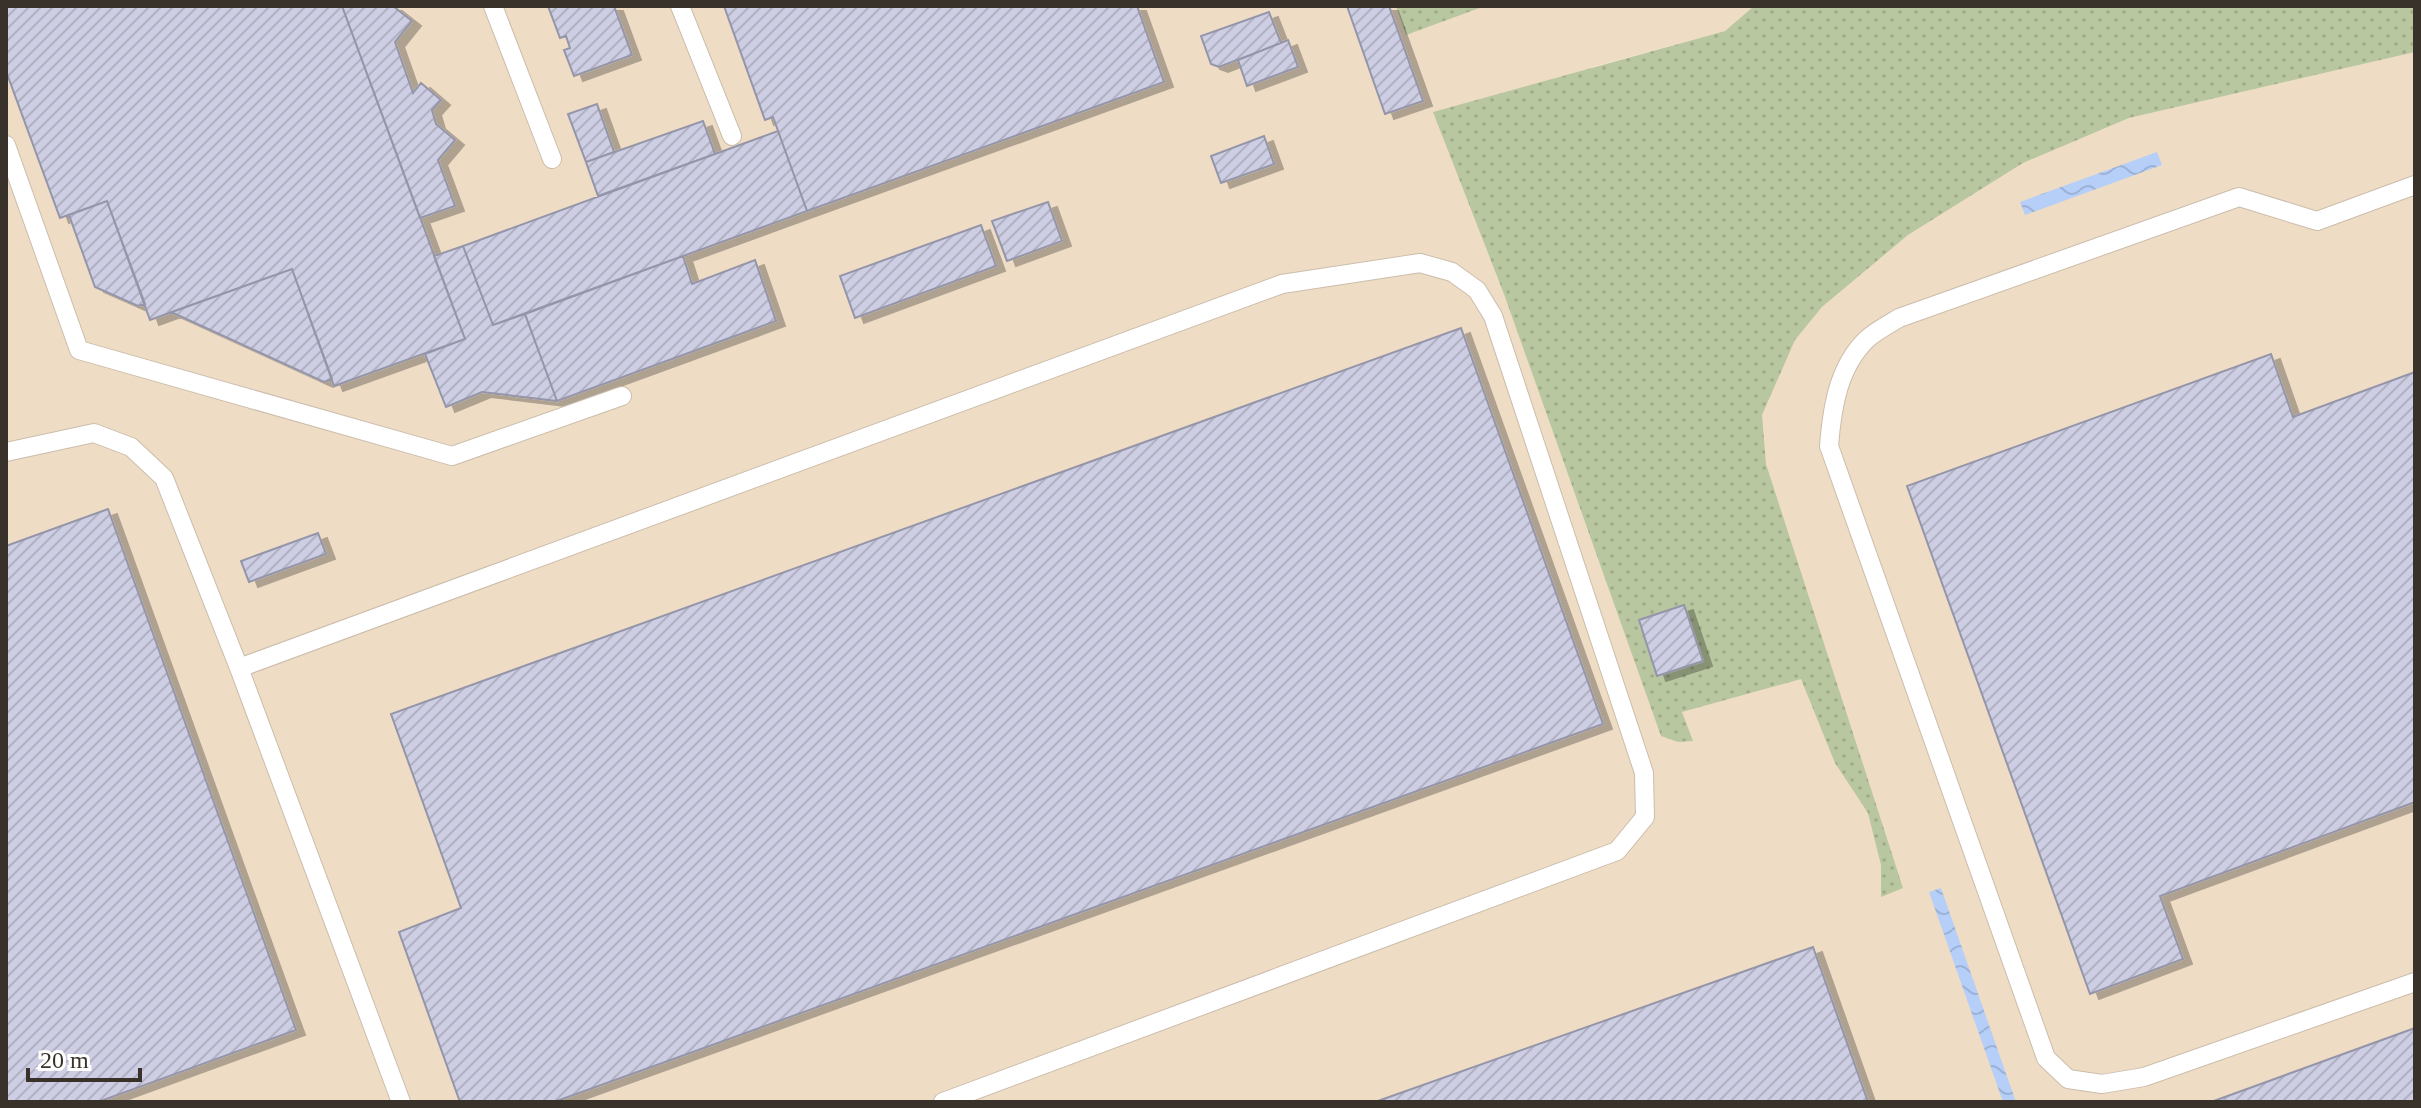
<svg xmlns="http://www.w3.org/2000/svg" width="2421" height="1108" font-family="'Times New Roman',serif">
  <defs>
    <pattern id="grass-dots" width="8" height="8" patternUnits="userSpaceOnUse" patternTransform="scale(2)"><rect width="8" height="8" fill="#b8c79f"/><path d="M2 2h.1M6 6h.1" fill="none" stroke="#9fab89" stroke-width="1.8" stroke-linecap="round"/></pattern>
    <pattern id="water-waves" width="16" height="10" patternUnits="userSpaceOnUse" patternTransform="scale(2)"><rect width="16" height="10" fill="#b5cff9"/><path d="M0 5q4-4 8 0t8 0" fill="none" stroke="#9cb2d6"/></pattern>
    <pattern id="building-hatch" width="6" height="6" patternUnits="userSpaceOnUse" patternTransform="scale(2)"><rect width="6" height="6" fill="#cdcee3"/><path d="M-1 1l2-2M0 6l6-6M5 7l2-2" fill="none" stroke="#b1b1c3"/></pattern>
    <filter id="shadow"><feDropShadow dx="9" dy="5" stdDeviation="0" flood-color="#0004"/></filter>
  </defs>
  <rect width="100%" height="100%" fill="#f7e8d6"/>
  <!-- built -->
  <path fill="#efdcc4" d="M 6,6 L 1754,6 L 1725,31 L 1592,67 L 1761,415 L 1795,340 L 1822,307 L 1908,235 L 2023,163 L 2129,118 L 2415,52 L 2415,1102 L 6,1102 Z"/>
  <!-- grass -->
  <path fill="url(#grass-dots)" d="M 1396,6 L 1485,6 L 1406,35 Z
    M 1754,6 L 2415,6 L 2415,52 L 2129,118 L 2023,163 L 1908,235 L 1822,307 L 1795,340 L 1762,415 L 1766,464 L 1903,888 L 1881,897 L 1881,865 L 1868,813 L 1835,763 L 1801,679 L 1682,712 L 1693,741 L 1678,742 L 1661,736 L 1504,294 L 1433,112 L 1725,31 Z"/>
  <!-- water -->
  <path fill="url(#water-waves)" d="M 2157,152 L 2162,165 L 2025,215 L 2020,202 Z
    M 1941,888 L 2016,1102 L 2003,1102 L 1929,892 Z"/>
  <!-- building -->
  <path fill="url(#building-hatch)" stroke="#9495a9" stroke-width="2" filter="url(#shadow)" d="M 6,6 L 342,6 L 465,339 L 334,386 L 292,269 L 150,320 L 107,201 L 60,218 L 6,71 Z
    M 342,6 L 393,6 L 412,21 L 395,42 L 413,93 L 421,83 L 441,100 L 432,110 L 436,124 L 455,140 L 438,160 L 455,206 L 420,218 Z
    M 548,6 L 614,6 L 632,55 L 574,76 L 564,50 L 570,48 L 566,36 L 560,38 Z
    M 724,6 L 1137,6 L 1164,82 L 807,211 L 773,117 L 765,120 Z
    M 1347,6 L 1389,6 L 1423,101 L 1385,114 Z
    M 1269,12 L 1281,43 L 1219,67 L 1211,64 L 1201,36 Z
    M 1288,40 L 1298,67 L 1247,86 L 1238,60 Z
    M 597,104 L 614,152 L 586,162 L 568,114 Z
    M 703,121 L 715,154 L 598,196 L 586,162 Z
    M 778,131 L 807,211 L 493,325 L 463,246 Z
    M 1264,136 L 1274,164 L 1221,183 L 1211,156 Z
    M 107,201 L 145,304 L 138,306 L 95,287 L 69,215 Z
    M 1048,202 L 1062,241 L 1007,261 L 992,221 Z
    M 981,225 L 996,266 L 855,318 L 840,276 Z
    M 463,246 L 493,325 L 525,314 L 557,401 L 482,392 L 446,407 L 425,354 L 465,339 L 434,256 Z
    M 683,256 L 692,284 L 755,260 L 776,321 L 557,401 L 525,314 Z
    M 292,269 L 332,379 L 324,382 L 171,312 Z
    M 1461,328 L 1603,724 L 554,1102 L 460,1102 L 399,932 L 461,908 L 391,714 Z
    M 2271,354 L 2293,417 L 2415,372 L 2415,802 L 2160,896 L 2183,959 L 2090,994 L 1907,486 Z
    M 108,509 L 296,1030 L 98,1102 L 6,1102 L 6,546 Z
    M 318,533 L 326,554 L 249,582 L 241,561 Z
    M 1684,605 L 1703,661 L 1657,676 L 1639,620 Z
    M 1813,947 L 1868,1102 L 1375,1102 Z
    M 2415,1028 L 2415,1102 L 2211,1102 Z"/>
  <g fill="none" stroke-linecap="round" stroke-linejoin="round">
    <!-- lane casing -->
    <g stroke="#cbbdac" stroke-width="20">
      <path id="lane" d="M 493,6 L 552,159
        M 680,6 L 732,136
        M 6,145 L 79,350 L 452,456 L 622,396
        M 2415,185 L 2317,221 L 2239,197 L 1899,318 C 1889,324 1876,331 1867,339 C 1838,367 1832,408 1829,446 L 2046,1058 L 2068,1079 L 2102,1084 L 2144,1077 L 2415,982
        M 6,452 L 94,433 L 131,447 L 164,478 L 239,668 L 401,1102
        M 239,668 L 1282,284 L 1420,263 L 1452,272 L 1477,290 L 1493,316 L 1644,773 L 1645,817 L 1617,851 L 943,1102"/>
    </g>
    <!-- lane -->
    <use href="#lane" stroke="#fff" stroke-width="18"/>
  </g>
  <!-- border -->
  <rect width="2421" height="1108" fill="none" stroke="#38322b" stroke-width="16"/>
  <!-- scale -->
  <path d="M28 1068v12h112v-12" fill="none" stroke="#38322b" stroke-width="4"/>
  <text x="40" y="1068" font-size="24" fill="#38322b" stroke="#ffffff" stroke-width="6" paint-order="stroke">20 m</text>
</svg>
